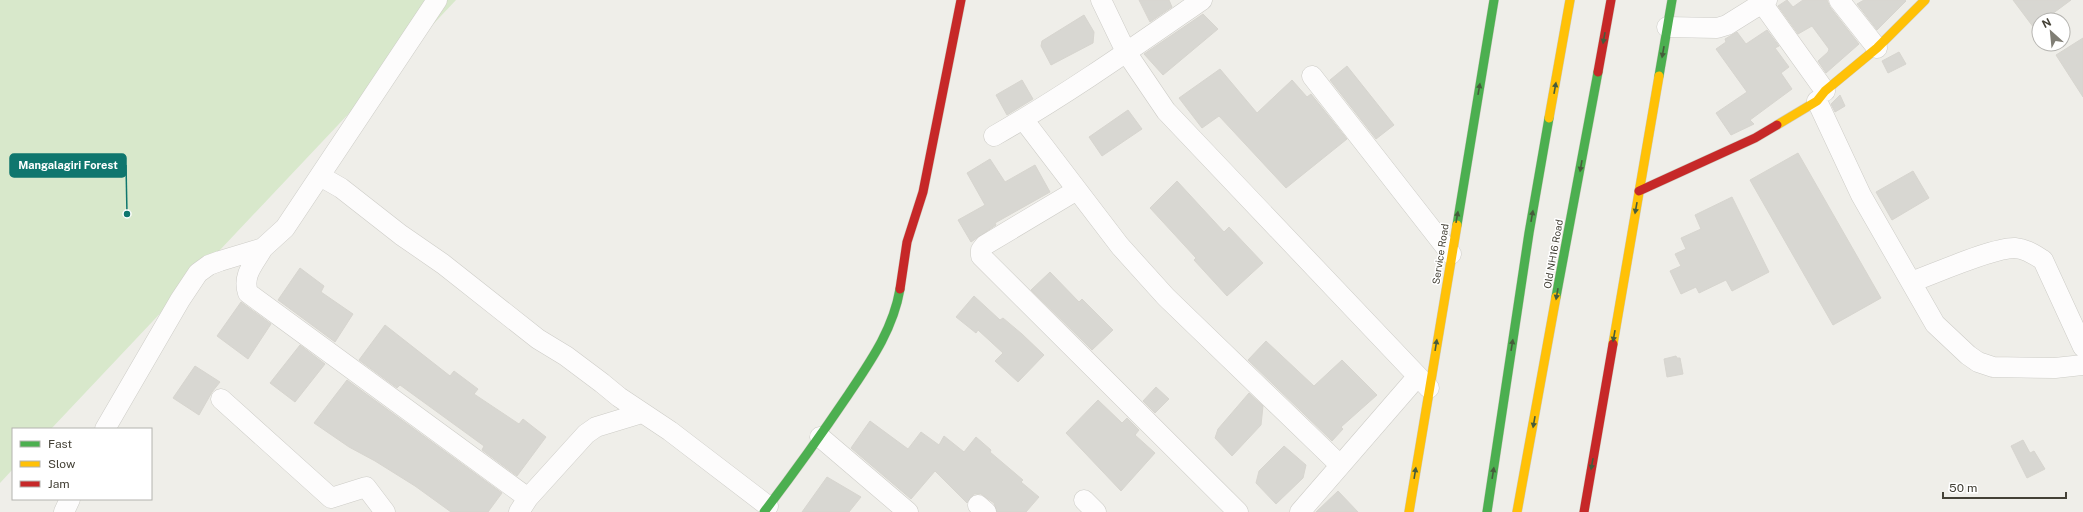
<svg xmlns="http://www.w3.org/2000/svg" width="2083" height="512" font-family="'Public Sans',sans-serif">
  <rect width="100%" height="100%" fill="#efeee9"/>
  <!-- green -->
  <path fill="#d8e8cb" d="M 0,0 L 456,0 L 51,429 L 13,429 L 13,469 L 0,483 Z"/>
  <!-- building -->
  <path fill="#d8d7d2" stroke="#d7d5cf" d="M 1139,0 L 1169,0 L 1172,7 L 1150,22 Z
    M 1787,0 L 1793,7 L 1803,0 L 1827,0 L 1830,7 L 1859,44 L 1826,73 L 1818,61 L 1828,52 L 1829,49 L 1812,26 L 1798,34 L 1778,6 Z
    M 1864,0 L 1905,0 L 1906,1 L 1877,30 L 1857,4 Z
    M 2013,0 L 2071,0 L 2044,20 L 2039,20 L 2039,24 L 2034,28 Z
    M 1203,14 L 1218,29 L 1163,75 L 1144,54 Z
    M 1084,15 L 1094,32 L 1093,43 L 1051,65 L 1041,46 L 1042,41 Z
    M 1767,30 L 1779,46 L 1775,48 L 1789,67 L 1781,73 L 1792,89 L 1750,120 L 1754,124 L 1731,135 L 1716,113 L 1747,92 L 1716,49 L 1726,42 L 1725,39 L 1737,32 L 1746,44 Z
    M 2083,38 L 2083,97 L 2056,55 Z
    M 1899,52 L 1906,64 L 1888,73 L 1882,61 Z
    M 1347,66 L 1394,125 L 1376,139 L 1330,80 Z
    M 1220,69 L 1257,113 L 1292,80 L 1307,97 L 1311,94 L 1347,139 L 1286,188 L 1219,116 L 1202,128 L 1179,98 Z
    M 1022,80 L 1033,99 L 1007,115 L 996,95 Z
    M 1840,95 L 1845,106 L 1835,112 L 1831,104 Z
    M 1128,110 L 1142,129 L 1102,156 L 1089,137 Z
    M 1798,153 L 1881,298 L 1833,325 L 1750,180 Z
    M 990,159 L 1005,182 L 1035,165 L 1050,192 L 995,223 L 996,225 L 971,242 L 958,220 L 985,205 L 967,173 Z
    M 1913,171 L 1929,198 L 1892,220 L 1876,192 Z
    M 1177,181 L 1224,232 L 1229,227 L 1263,263 L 1227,296 L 1194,260 L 1196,258 L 1150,208 Z
    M 1732,197 L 1769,272 L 1732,291 L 1726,280 L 1699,293 L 1696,287 L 1681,294 L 1670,271 L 1681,266 L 1675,254 L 1686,249 L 1681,238 L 1701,229 L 1695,215 Z
    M 300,268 L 324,286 L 321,292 L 353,314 L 335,342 L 278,300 Z
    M 1050,272 L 1079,302 L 1082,299 L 1113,330 L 1092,350 L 1031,290 Z
    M 974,296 L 1000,320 L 1003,318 L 1022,334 L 1044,355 L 1018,382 L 995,361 L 1003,353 L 978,330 L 976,333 L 956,317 Z
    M 241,302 L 271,324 L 248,359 L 217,336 Z
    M 385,325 L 450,376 L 454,371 L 478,389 L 474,394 L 519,424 L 523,419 L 546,437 L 517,476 L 482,450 L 484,446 L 400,385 L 397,388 L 359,360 Z
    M 1266,341 L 1314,386 L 1342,360 L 1377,395 L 1341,427 L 1343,429 L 1332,441 L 1248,360 Z
    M 300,345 L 325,364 L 295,402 L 270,383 Z
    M 1676,356 L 1677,358 L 1680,358 L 1683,374 L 1667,377 L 1664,359 Z
    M 195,366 L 220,382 L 212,392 L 199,415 L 173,398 Z
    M 347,380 L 502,493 L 488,512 L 451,512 L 415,486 L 375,461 L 349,447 L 314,423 Z
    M 1156,387 L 1169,399 L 1155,413 L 1143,401 Z
    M 1249,393 L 1263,406 L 1261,425 L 1232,456 L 1215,438 L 1218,429 Z
    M 1098,400 L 1122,423 L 1127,418 L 1139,430 L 1135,435 L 1155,453 L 1121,491 L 1066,433 Z
    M 870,421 L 908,449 L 921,432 L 939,445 L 944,436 L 964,452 L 976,437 L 991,450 L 990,452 L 1023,480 L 1021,482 L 1039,497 L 1026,512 L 997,512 L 994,503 L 981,494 L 974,494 L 967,503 L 935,471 L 911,499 L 851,448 Z
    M 2023,440 L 2030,453 L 2034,451 L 2045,469 L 2027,478 L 2011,446 Z
    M 1284,446 L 1306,465 L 1303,478 L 1276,504 L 1256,483 L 1259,471 Z
    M 827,477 L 861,497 L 849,512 L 802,512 Z
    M 1338,491 L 1358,512 L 1316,512 Z"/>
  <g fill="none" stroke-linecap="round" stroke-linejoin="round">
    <!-- street casing -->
    <g stroke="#cdccc7" stroke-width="21">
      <path id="street" d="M 1101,0 L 1126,52 L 1166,111 L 1429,388
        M 1839,0 L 1877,48
        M 1762,3 L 1825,91
        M 1667,27 L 1717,28 L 1727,25 L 1767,0
        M 1312,76 L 1451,254
        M 1817,101 L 1861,195 L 1935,324 L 1968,355 L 1978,362 L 1993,367 L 2055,368 L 2083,365
        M 1023,119 L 1120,246 L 1166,297 L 1340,465
        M 994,136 C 1066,95 1134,47 1202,0
        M 320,176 L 341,188 L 401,235 L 443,264 L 538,339 L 566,356 L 602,383 L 619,397 L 670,431 L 768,506
        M 1077,190 L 985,245 L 981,250 L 981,256 L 1238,512
        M 263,248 C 254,264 242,275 248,293 L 528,498
        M 1911,282 C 1934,274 1994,247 2015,248 C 2026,249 2033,254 2043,260 L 2083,347
        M 221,399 L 331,498 L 366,487 L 385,512
        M 105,429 L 180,300 L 198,273 L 209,265 L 220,261 L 263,248 L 285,228 L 437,0
        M 820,437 L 908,512
        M 1084,500 L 1096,512
        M 978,505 L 986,512
        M 64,512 L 70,499
        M 519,512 L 528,498 L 586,434 L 596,427 L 642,413
        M 1300,512 L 1417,377"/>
    </g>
    <!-- fast casing -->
    <g stroke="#ceccc0" stroke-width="10">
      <path id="fast" d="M 1659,76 L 1672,0
        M 1457,225 L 1494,0
        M 1556,297 L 1598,72
        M 764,512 C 793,474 821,435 848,395 C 870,362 893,330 900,289
        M 1487,512 L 1529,233 L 1549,118"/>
    </g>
    <!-- slow casing -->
    <g stroke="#ceccc0" stroke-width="10">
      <path id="slow" d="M 1549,118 L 1570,0
        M 1777,125 L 1817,101 L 1825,91 L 1877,48 L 1925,0
        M 1613,344 L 1659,76
        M 1409,512 L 1457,225
        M 1517,512 L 1556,297"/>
    </g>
    <!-- jam casing -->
    <g stroke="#ceccc0" stroke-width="10">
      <path id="jam" d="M 1598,72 L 1611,0
        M 1639,191 L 1755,138 L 1777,125
        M 900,289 L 907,242 L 923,192 L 961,0
        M 1584,512 L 1613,344"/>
    </g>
    <!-- street -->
    <use href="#street" stroke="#fdfcfc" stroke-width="20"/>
    <!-- fast -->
    <use href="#fast" stroke="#4caf50" stroke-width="9"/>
    <!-- slow -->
    <use href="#slow" stroke="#ffc107" stroke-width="9"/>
    <!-- jam -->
    <use href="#jam" stroke="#c62828" stroke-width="9"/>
  </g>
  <!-- one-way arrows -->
  <defs><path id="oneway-solid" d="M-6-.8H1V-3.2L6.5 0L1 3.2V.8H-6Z"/></defs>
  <g fill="#465c3c">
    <use href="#oneway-solid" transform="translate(1604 38) rotate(100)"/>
    <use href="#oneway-solid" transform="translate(1663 52) rotate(100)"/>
    <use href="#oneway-solid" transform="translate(1555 88) rotate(-80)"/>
    <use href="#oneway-solid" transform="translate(1479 89) rotate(-80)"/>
    <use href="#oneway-solid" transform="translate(1581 166) rotate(100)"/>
    <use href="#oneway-solid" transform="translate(1636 208) rotate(100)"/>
    <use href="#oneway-solid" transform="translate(1532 216) rotate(-80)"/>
    <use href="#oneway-solid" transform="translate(1457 217) rotate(-80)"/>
    <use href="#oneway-solid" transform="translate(1557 294) rotate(100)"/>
    <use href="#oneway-solid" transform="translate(1614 336) rotate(100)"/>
    <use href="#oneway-solid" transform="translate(1436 345) rotate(-81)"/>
    <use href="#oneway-solid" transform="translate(1512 345) rotate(-81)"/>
    <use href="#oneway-solid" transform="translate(1534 422) rotate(100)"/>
    <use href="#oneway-solid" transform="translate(1592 464) rotate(100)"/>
    <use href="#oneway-solid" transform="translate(1415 473) rotate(-81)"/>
    <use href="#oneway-solid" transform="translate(1493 473) rotate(-81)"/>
  </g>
  <g text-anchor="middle" stroke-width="3" stroke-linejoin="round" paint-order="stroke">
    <!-- street labels -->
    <g font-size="10" fill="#444136" stroke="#fff">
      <text transform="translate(1440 254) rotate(-81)" y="4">Service Road</text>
      <text transform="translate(1553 254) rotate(-80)" y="4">Old NH16 Road</text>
    </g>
  </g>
  <!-- callouts -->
  <path fill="none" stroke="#0f766e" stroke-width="1.5" d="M127 214L126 165"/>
  <circle fill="#0f766e" stroke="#fff" stroke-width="1.5" cx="127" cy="214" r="4"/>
  <rect fill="#0f766e" stroke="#0f766e" stroke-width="1.5" x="10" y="154" width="116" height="23" rx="4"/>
  <g font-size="11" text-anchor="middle" font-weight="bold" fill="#fff">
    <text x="68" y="169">Mangalagiri Forest</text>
  </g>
  <!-- legend -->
  <rect x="12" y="428" width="140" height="72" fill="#ffffff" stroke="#b4b3af"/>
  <rect x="20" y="441" width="20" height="6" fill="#4caf50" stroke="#b4b3af"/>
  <text x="48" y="448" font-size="12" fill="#444136">Fast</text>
  <rect x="20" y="461" width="20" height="6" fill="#ffc107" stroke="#b4b3af"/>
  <text x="48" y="468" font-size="12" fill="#444136">Slow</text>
  <rect x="20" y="481" width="20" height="6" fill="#c62828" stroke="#b4b3af"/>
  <text x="48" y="488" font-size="12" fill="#444136">Jam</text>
  <!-- north arrow -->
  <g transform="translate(2051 32) rotate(333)"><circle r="19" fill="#ffffff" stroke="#b4b3af"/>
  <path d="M0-3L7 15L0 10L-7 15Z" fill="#807e75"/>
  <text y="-6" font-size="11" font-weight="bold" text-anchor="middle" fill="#444136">N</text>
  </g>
  <!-- scale -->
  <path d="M1943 492v6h123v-6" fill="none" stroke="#444136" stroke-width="2"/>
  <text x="1949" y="492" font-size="12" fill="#444136" stroke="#ffffff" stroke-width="3" paint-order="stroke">50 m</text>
</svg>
